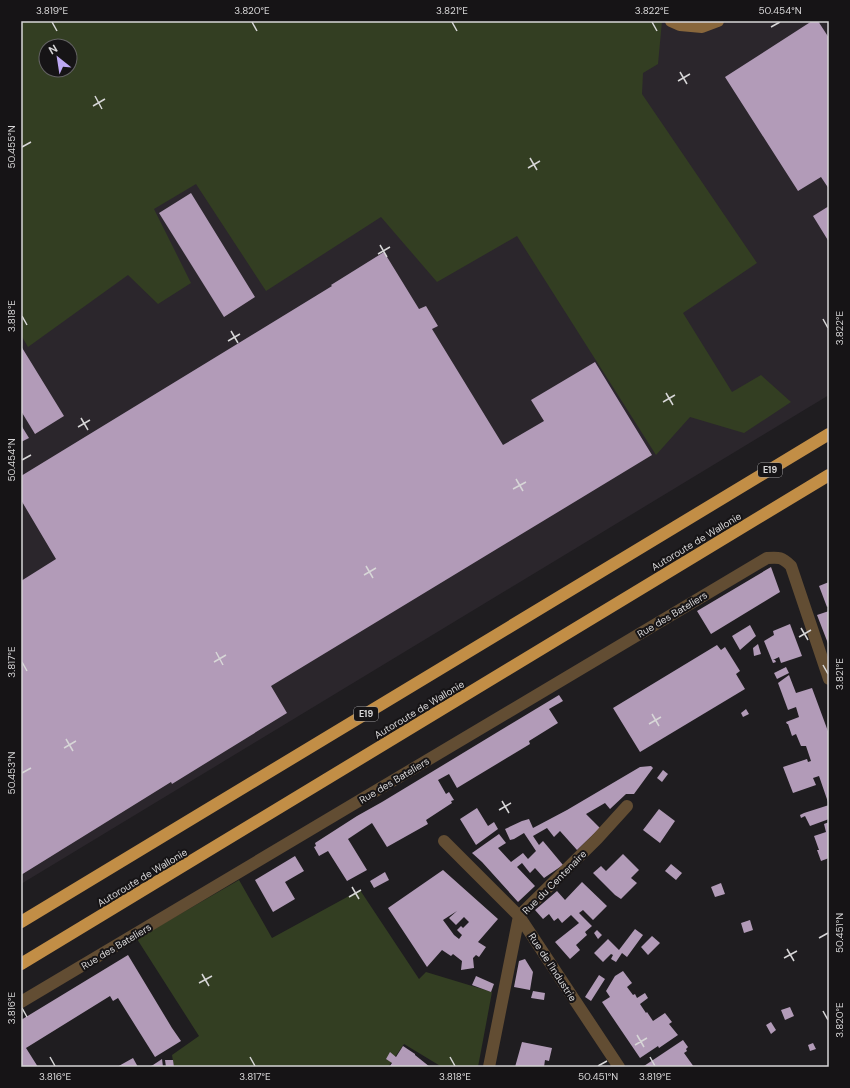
<svg xmlns="http://www.w3.org/2000/svg" width="850" height="1088" font-family="'DM Sans',sans-serif">
  <rect width="100%" height="100%" fill="#1f1d20"/>
  <!-- built -->
  <path fill="#2b262c" fill-rule="evenodd" d="M 21,21 L 829,21 L 829,395 L 21,884 ZM 46,46 L 70,46 L 70,70 L 46,70 Z"/>
  <!-- green -->
  <path fill="#333e22" fill-rule="evenodd" d="M 21,21 L 662,21 L 658,64 L 643,73 L 642,94 L 757,263 L 683,313 L 732,392 L 761,375 L 791,402 L 744,433 L 690,417 L 656,455 L 517,236 L 437,282 L 381,217 L 266,291 L 196,184 L 154,209 L 191,283 L 158,304 L 128,275 L 28,347 L 21,335 ZM 46,46 L 70,46 L 70,70 L 46,70 Z
    M 239,880 L 272,938 L 360,890 L 419,979 L 426,972 L 492,992 L 478,1067 L 442,1067 L 404,1044 L 388,1067 L 174,1067 L 172,1055 L 199,1036 L 137,939 Z"/>
  <!-- building -->
  <path fill="#b29bb8" fill-rule="evenodd" d="M 812,21 L 818,21 L 829,38 L 829,189 L 821,177 L 798,191 L 725,77 Z
    M 191,193 L 255,297 L 224,317 L 159,213 Z
    M 829,206 L 829,242 L 813,216 Z
    M 384,252 L 419,309 L 426,306 L 438,326 L 432,329 L 503,445 L 544,421 L 531,400 L 595,362 L 652,455 L 271,686 L 287,713 L 172,784 L 171,782 L 21,875 L 21,581 L 56,559 L 21,500 L 21,476 L 332,286 L 331,285 Z
    M 21,346 L 64,416 L 35,434 L 21,411 Z
    M 21,425 L 29,438 L 21,442 Z
    M 771,567 L 780,592 L 711,634 L 697,611 Z
    M 829,582 L 829,606 L 827,607 L 819,586 Z
    M 829,611 L 829,646 L 817,615 Z
    M 790,624 L 802,656 L 781,663 L 779,657 L 773,660 L 775,660 L 776,662 L 773,663 L 764,641 L 774,635 L 773,631 Z
    M 750,625 L 756,636 L 740,650 L 732,636 Z
    M 758,644 L 761,654 L 754,656 L 753,648 Z
    M 717,645 L 721,650 L 725,647 L 740,671 L 736,674 L 745,689 L 640,752 L 613,708 Z
    M 786,667 L 789,673 L 777,679 L 774,673 Z
    M 789,675 L 796,693 L 812,688 L 829,734 L 829,819 L 810,826 L 805,816 L 801,818 L 800,815 L 804,813 L 829,805 L 819,776 L 813,778 L 816,785 L 793,793 L 783,767 L 807,759 L 808,762 L 811,761 L 806,746 L 801,746 L 796,734 L 792,736 L 788,724 L 787,724 L 786,722 L 799,717 L 796,707 L 788,710 L 781,691 L 778,683 Z
    M 559,695 L 563,701 L 549,709 L 558,723 L 529,741 L 530,744 L 457,788 L 449,774 L 438,780 L 446,794 L 449,792 L 454,800 L 451,801 L 452,803 L 426,820 L 428,824 L 387,847 L 372,823 L 348,839 L 367,870 L 347,881 L 328,851 L 319,856 L 314,847 L 316,846 L 315,843 L 357,816 L 382,802 Z
    M 746,709 L 749,714 L 743,717 L 741,713 Z
    M 651,766 L 653,768 L 634,794 L 626,794 L 610,809 L 605,803 L 586,814 L 600,828 L 577,850 L 560,831 L 554,837 L 547,828 L 533,836 L 539,845 L 543,841 L 563,865 L 544,878 L 535,868 L 530,873 L 522,863 L 517,867 L 535,886 L 518,902 L 482,862 L 472,853 L 499,834 L 506,843 L 498,848 L 511,862 L 523,853 L 528,859 L 536,851 L 524,833 L 514,839 L 510,840 L 505,829 L 522,821 L 529,819 L 533,828 L 567,810 L 640,767 Z
    M 663,770 L 668,774 L 662,782 L 657,778 Z
    M 477,808 L 488,826 L 494,822 L 498,829 L 476,845 L 460,819 Z
    M 659,809 L 675,821 L 660,843 L 643,830 Z
    M 829,822 L 829,858 L 821,861 L 817,850 L 819,850 L 814,836 L 826,832 L 824,824 Z
    M 623,854 L 639,870 L 631,878 L 637,883 L 621,899 L 615,895 L 593,873 L 601,866 L 606,871 Z
    M 295,856 L 304,871 L 285,882 L 295,899 L 273,912 L 255,880 Z
    M 671,864 L 682,873 L 676,880 L 665,871 Z
    M 443,870 L 498,919 L 478,942 L 486,947 L 479,957 L 476,955 L 473,958 L 474,968 L 461,970 L 462,961 L 453,954 L 451,956 L 442,950 L 427,967 L 388,908 ZM 457,911 L 449,918 L 456,925 L 464,917 L 469,922 L 463,928 L 461,926 L 457,930 L 462,935 L 459,939 L 454,935 L 443,920 Z
    M 385,872 L 389,880 L 374,888 L 370,881 Z
    M 582,882 L 607,906 L 593,920 L 583,910 L 579,913 L 592,926 L 585,932 L 587,935 L 576,945 L 580,950 L 570,959 L 555,942 L 579,923 L 571,915 L 562,923 L 558,918 L 554,921 L 549,914 L 543,919 L 535,910 L 557,891 L 565,900 Z
    M 721,883 L 725,894 L 715,897 L 711,887 Z
    M 750,920 L 753,930 L 744,933 L 741,923 Z
    M 635,929 L 643,935 L 627,957 L 622,953 L 616,962 L 611,959 L 613,955 L 611,954 L 603,962 L 594,953 L 608,939 L 619,950 Z
    M 597,930 L 602,935 L 598,939 L 594,933 Z
    M 652,936 L 660,943 L 648,955 L 641,947 Z
    M 128,955 L 172,1028 L 181,1041 L 155,1057 L 118,998 L 113,1001 L 110,996 L 26,1048 L 38,1067 L 21,1067 L 21,1020 Z
    M 525,959 L 533,972 L 530,990 L 514,987 L 519,961 Z
    M 623,971 L 632,983 L 627,987 L 633,995 L 635,994 L 637,998 L 645,993 L 648,998 L 640,1004 L 646,1013 L 647,1012 L 653,1021 L 665,1013 L 672,1022 L 669,1024 L 678,1035 L 659,1048 L 658,1046 L 640,1058 L 602,1002 L 610,997 L 606,991 L 615,976 Z
    M 599,975 L 605,979 L 591,1001 L 585,997 Z
    M 476,976 L 494,984 L 491,992 L 472,985 Z
    M 533,991 L 545,993 L 544,1000 L 531,998 Z
    M 790,1007 L 794,1016 L 785,1020 L 781,1010 Z
    M 771,1022 L 776,1030 L 771,1034 L 766,1025 Z
    M 683,1040 L 688,1047 L 686,1049 L 687,1051 L 684,1053 L 694,1067 L 645,1067 L 644,1066 Z
    M 522,1042 L 552,1048 L 549,1061 L 545,1060 L 544,1067 L 515,1067 Z
    M 813,1043 L 816,1049 L 810,1051 L 808,1045 Z
    M 403,1046 L 415,1054 L 415,1055 L 430,1067 L 392,1067 L 390,1066 L 392,1063 L 386,1059 L 390,1052 L 396,1057 Z
    M 133,1058 L 138,1067 L 117,1067 Z
    M 162,1059 L 163,1067 L 149,1067 L 153,1065 Z
    M 165,1060 L 173,1060 L 174,1067 L 166,1067 Z"/>
  <g fill="none" stroke-linecap="round" stroke-linejoin="round">
    <!-- street -->
    <path stroke="#624d33" stroke-width="12" d="M 444,841 L 519,916 L 619,1067
      M 21,1002 L 767,558 C 779,557 782,557 791,566 L 829,679
      M 489,1067 L 519,916 L 597,839 L 627,806"/>
    <!-- secondary -->
    <path stroke="#89673c" stroke-width="12" d="M 671,21 L 680,25 L 702,27 L 718,21"/>
    <!-- highway -->
    <path stroke="#c28e46" stroke-width="12" d="M 21,922 L 829,434
      M 21,964 L 829,475"/>
  </g>
  <!-- ticks -->
  <path fill="none" stroke="#d7d6d7" stroke-width="1.5" d="M 52,22 L 57,31M 252,22 L 257,31M 452,22 L 457,31M 652,22 L 657,31M 771,27 L 780,22M 680,72 L 687,84M 678,81 L 690,74M 95,96 L 102,109M 93,106 L 105,99M 22,147 L 31,142M 530,158 L 537,170M 528,168 L 540,161M 380,245 L 387,257M 378,254 L 390,247M 22,316 L 27,325M 823,319 L 828,328M 231,331 L 238,343M 228,341 L 240,334M 666,393 L 673,405M 663,402 L 675,395M 81,418 L 88,430M 78,427 L 90,420M 22,460 L 31,455M 516,479 L 523,491M 513,489 L 526,482M 366,566 L 373,578M 364,575 L 376,568M 801,628 L 808,640M 799,637 L 811,630M 216,652 L 223,665M 22,662 L 27,671M 214,662 L 226,655M 823,665 L 828,674M 652,714 L 659,726M 649,724 L 661,717M 66,739 L 73,751M 64,748 L 76,741M 22,773 L 31,768M 502,801 L 509,813M 499,810 L 511,803M 352,887 L 359,899M 349,897 L 361,890M 819,938 L 828,933M 787,949 L 794,961M 784,958 L 797,951M 202,974 L 209,986M 199,983 L 212,976M 22,1008 L 27,1017M 823,1011 L 828,1020M 637,1035 L 644,1047M 635,1045 L 647,1038M 50,1057 L 55,1066M 250,1057 L 255,1066M 450,1057 L 455,1066M 650,1057 L 655,1066M 598,1066 L 607,1061"/>
  <g text-anchor="middle" stroke-width="4" stroke-linejoin="round" paint-order="stroke">
    <!-- shield labels -->
    <g fill="#161416" stroke="#9d9c9d" stroke-width="1">
      <rect x="758" y="463" width="24" height="14" rx="3"/>
      <rect x="354" y="707" width="24" height="14" rx="3"/>
    </g>
    <g font-size="9" font-weight="bold" fill="#d7d6d7">
      <text x="770" y="473">E19</text>
      <text x="366" y="717">E19</text>
    </g>
    <!-- street labels -->
    <g font-size="10" fill="#d7d6d7" stroke="#161416">
      <text transform="translate(696 541) rotate(-31)" y="4">Autoroute de Wallonie</text>
      <text transform="translate(672 614) rotate(-31)" y="4">Rue des Bateliers</text>
      <text transform="translate(419 709) rotate(-31)" y="4">Autoroute de Wallonie</text>
      <text transform="translate(394 780) rotate(-31)" y="4">Rue des Bateliers</text>
      <text transform="translate(142 877) rotate(-31)" y="4">Autoroute de Wallonie</text>
      <text transform="translate(554 882) rotate(-45)" y="4">Rue du Centenaire</text>
      <text transform="translate(116 946) rotate(-31)" y="4">Rue des Bateliers</text>
      <text transform="translate(553 967) rotate(57)" y="4">Rue de l'Industrie</text>
    </g>
  </g>
  <!-- border -->
  <rect width="850" height="1088" fill="none" stroke="#161416" stroke-width="44"/>
  <!-- north arrow -->
  <g transform="translate(58 58) rotate(330)"><circle r="19" fill="#161416" stroke="#636263"/>
  <path d="M0-3L7 15L0 10L-7 15Z" fill="#bea9f4"/>
  <text y="-6" font-size="11" font-weight="bold" text-anchor="middle" fill="#d7d6d7">N</text>
  </g>
  <rect x="22" y="22" width="806" height="1044" fill="none" stroke="#d7d6d7" stroke-width="1.5"/>
  <g font-size="10" text-anchor="middle" fill="#d7d6d7">
    <text x="52" y="14">3.819°E</text>
    <text x="252" y="14">3.820°E</text>
    <text x="452" y="14">3.821°E</text>
    <text x="652" y="14">3.822°E</text>
    <text x="780" y="14">50.454°N</text>
    <text transform="translate(11 147) rotate(-90)" y="4">50.455°N</text>
    <text transform="translate(11 316) rotate(-90)" y="4">3.818°E</text>
    <text transform="translate(839 328) rotate(-90)" y="4">3.822°E</text>
    <text transform="translate(11 460) rotate(-90)" y="4">50.454°N</text>
    <text transform="translate(11 662) rotate(-90)" y="4">3.817°E</text>
    <text transform="translate(839 674) rotate(-90)" y="4">3.821°E</text>
    <text transform="translate(11 773) rotate(-90)" y="4">50.453°N</text>
    <text transform="translate(839 933) rotate(-90)" y="4">50.451°N</text>
    <text transform="translate(11 1008) rotate(-90)" y="4">3.816°E</text>
    <text transform="translate(839 1020) rotate(-90)" y="4">3.820°E</text>
    <text x="55" y="1080">3.816°E</text>
    <text x="255" y="1080">3.817°E</text>
    <text x="455" y="1080">3.818°E</text>
    <text x="598" y="1080">50.451°N</text>
    <text x="655" y="1080">3.819°E</text>
  </g>
</svg>
